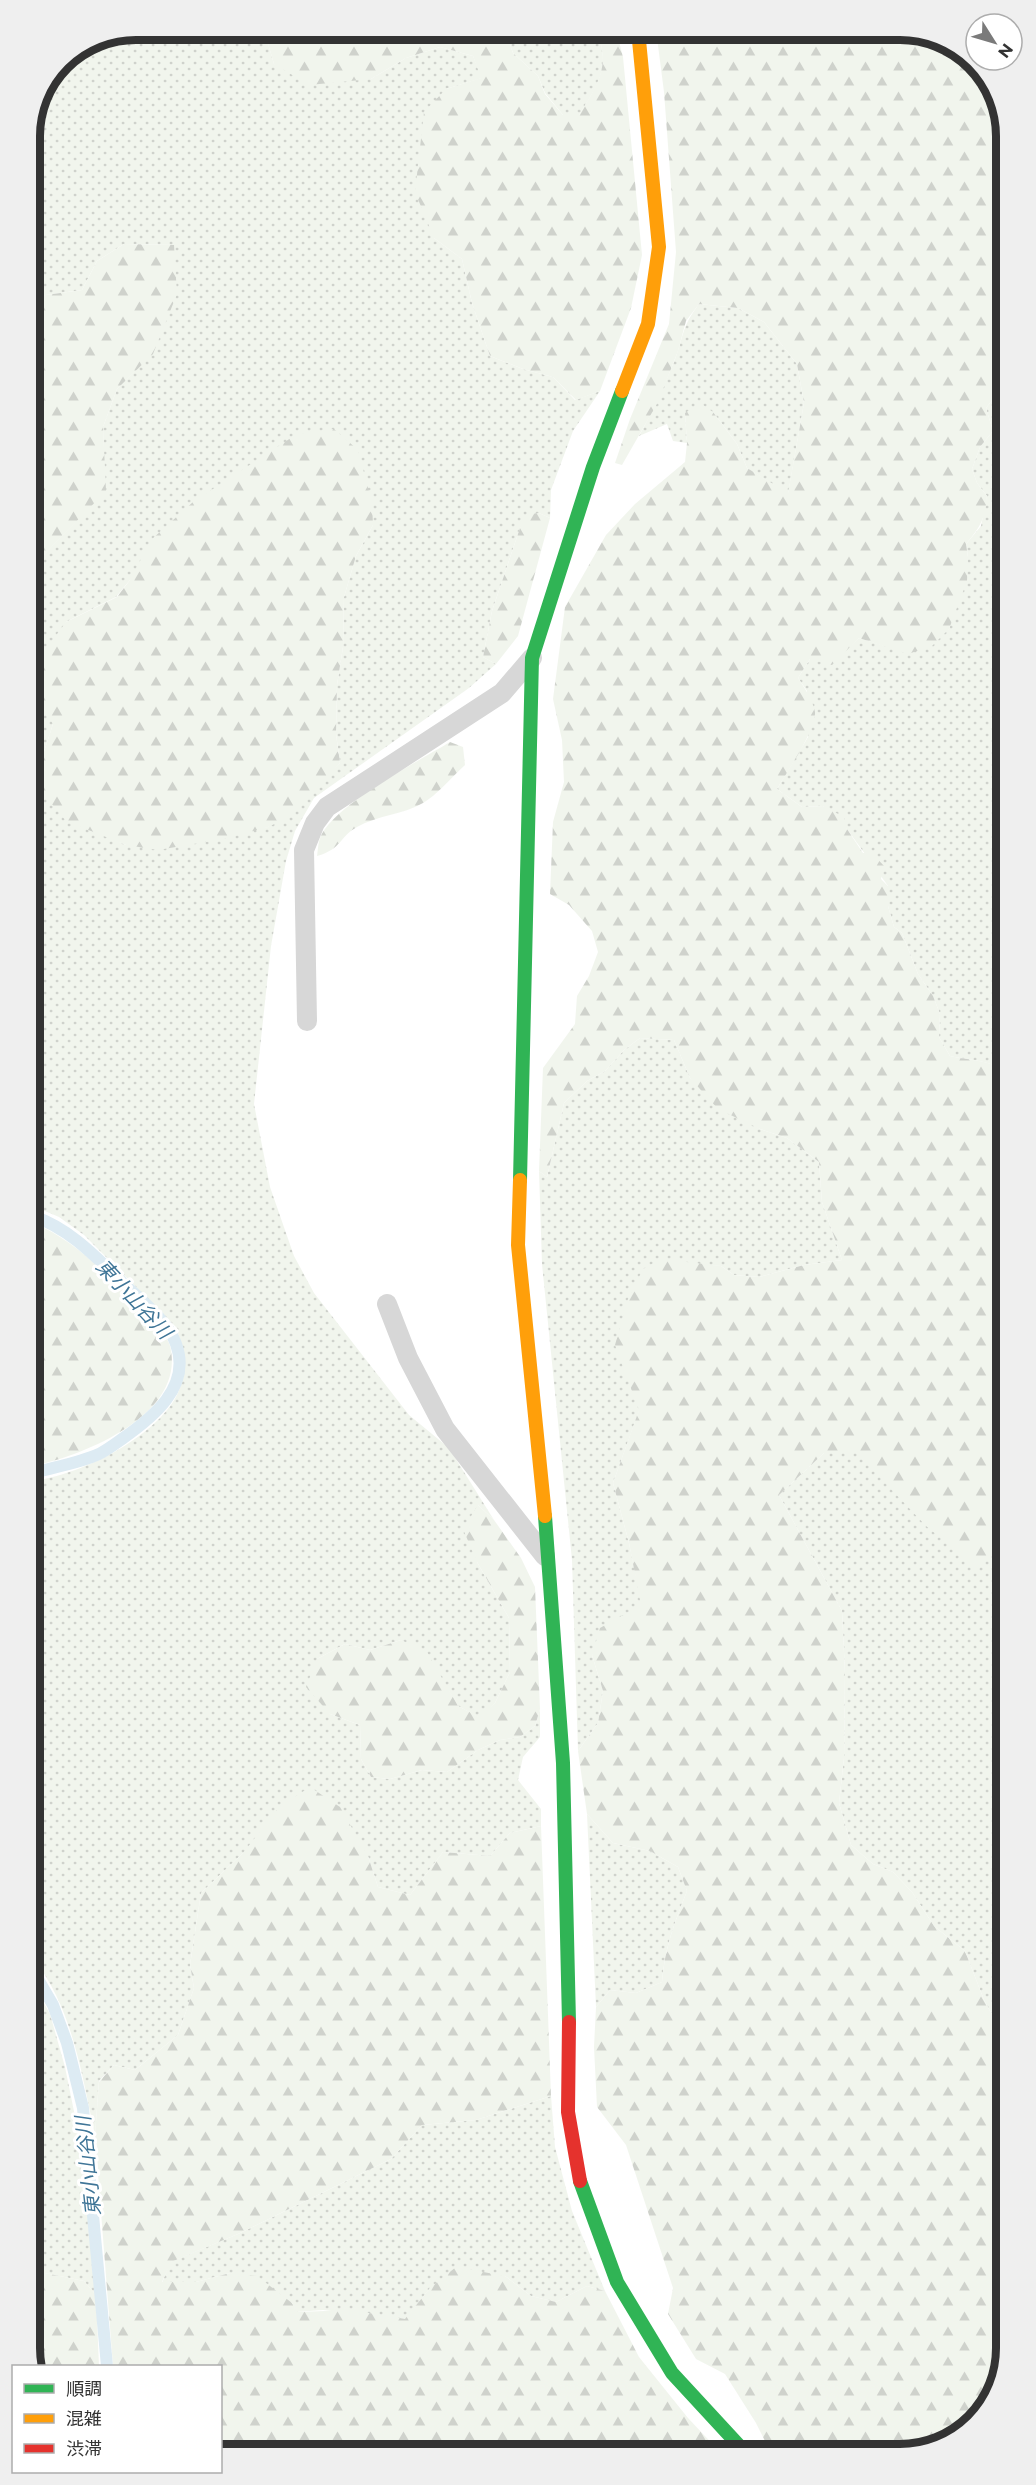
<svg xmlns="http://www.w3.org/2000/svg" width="1036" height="2485" font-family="Montserrat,'Noto Sans JP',sans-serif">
  <defs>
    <pattern id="grass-dots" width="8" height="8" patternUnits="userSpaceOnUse" patternTransform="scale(1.5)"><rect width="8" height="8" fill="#f1f5ed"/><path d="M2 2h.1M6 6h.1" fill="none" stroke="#cfd2cc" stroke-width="1.8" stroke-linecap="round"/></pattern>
    <pattern id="forest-firs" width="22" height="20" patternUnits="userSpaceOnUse" patternTransform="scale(1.5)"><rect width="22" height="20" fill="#f1f5ed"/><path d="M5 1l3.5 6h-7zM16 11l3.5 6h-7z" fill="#cfd2cc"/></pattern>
  </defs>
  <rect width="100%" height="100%" fill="#fff"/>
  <!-- grass -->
  <path fill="url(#grass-dots)" fill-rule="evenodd" d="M 136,30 L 264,30 L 274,64 L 371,79 L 406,58 L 440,47 L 473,56 L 482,78 L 446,89 L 434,238 L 462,259 L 472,303 L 490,356 L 523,369 L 553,377 L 575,400 L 600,391 L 573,431 L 551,490 L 550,518 L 539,513 L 520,528 L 492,611 L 483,657 L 496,664 L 469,688 L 314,798 L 295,831 L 286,861 L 271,946 L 254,1104 L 270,1187 L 294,1256 L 314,1293 L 409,1415 L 449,1448 L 494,1520 L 478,1505 L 477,1562 L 509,1618 L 510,1672 L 495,1703 L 480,1718 L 458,1706 L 447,1688 L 401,1640 L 370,1650 L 345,1644 L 317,1659 L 330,1714 L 360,1725 L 361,1759 L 371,1777 L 390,1779 L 422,1770 L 447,1772 L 478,1750 L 500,1740 L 520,1737 L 535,1726 L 540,1709 L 540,1737 L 523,1757 L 518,1780 L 541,1809 L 541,1826 L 510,1833 L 490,1856 L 443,1852 L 410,1895 L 378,1887 L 368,1856 L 243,1853 L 201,1893 L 190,1965 L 194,1988 L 178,2035 L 135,2070 L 114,2065 L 99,2081 L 95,2135 C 82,2076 73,2010 35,1961 L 33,1481 C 80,1475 155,1438 177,1395 C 187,1375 183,1346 176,1327 L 84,1235 L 59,1217 L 33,1206 L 31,574 L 34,565 L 105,491 L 103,427 L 117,389 L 153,353 L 174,245 L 124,244 L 97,261 L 82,290 L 31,297 L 30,129 L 61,61 L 96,38 ZM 373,525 L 356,556 L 344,597 L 343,647 L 337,685 L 336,734 L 340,763 L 268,827 L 126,845 L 100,833 L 39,767 L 53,724 L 66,622 L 116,597 L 130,580 Z
    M 505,30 L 596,30 C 612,66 598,85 579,115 L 563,115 L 545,93 L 538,76 L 513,53 Z
    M 699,304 L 738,308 L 764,322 L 797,364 L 804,403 L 788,494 L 747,468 L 737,444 L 713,412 L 685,413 L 687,443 L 673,441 L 667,424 L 639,436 C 653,411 664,386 675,359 C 684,335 682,326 699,304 Z
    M 1001,389 L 1003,1070 C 990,1060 966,1060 950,1056 L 939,1037 L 940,1014 L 933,996 L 918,974 L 902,933 L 894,927 L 888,906 L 888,886 L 847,829 L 823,806 L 802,807 L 777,789 L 808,737 L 807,691 L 798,678 L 810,659 L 846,650 L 859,638 L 908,653 L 949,629 L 968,557 L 966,544 L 981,526 L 987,496 L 977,483 L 972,469 L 980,447 L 993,431 L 986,408 Z
    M 640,1038 L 674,1040 L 690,1078 L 760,1129 L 787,1138 L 819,1162 L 822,1202 L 842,1260 L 804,1265 L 759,1277 L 734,1275 L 721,1266 L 692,1264 L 613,1483 L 629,1543 L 642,1605 L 623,1617 L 592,1655 L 603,1691 L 598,1723 L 578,1751 L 572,1560 L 542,1264 L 539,1171 L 547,1177 L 564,1103 L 587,1081 L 605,1071 L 624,1050 Z
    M 1003,1257 L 1005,2038 L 984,2000 L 965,1951 L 934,1926 L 912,1892 L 893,1872 L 873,1864 L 851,1845 L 839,1803 L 844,1758 L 845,1673 L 842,1611 L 779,1495 L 824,1453 Z
    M 587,1814 L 613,1843 L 650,1851 L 678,1867 L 687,1891 C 675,1921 664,1950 662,1982 L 636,1993 L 610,1990 L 596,2007 Z
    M 35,1987 L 50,2014 L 65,2067 L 81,2146 L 94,2253 L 96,2295 L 84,2281 L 35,2271 Z
    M 551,2096 L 555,2147 L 572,2211 L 605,2291 L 587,2286 L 556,2302 L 531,2296 L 505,2276 L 430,2288 L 405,2320 L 323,2310 L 297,2312 L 292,2303 L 230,2273 L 196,2282 L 162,2283 L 170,2262 L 238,2234 L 391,2159 L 422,2125 L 476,2120 Z"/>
  <!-- forest -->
  <path fill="url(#forest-firs)" d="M 264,30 L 505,30 L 513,53 L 538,76 L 545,94 L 563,115 L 579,115 C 597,85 612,66 596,30 L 616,30 L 623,57 L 642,255 L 631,308 L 600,391 L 576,400 L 553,377 L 523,369 L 490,356 L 472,303 L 462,259 L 434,238 L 415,192 L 424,112 L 446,89 L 481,78 L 473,56 L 440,47 L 406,58 L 371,79 L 309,85 L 274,64 Z
    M 656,30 L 907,30 L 965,52 L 1000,102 L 1001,389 L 986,408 L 993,431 L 980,447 L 972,469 L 977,483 L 987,496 C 985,519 981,526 966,544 L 968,557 L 967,581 L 949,629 L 932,646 L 908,654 L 859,638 L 832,665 L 810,659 L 798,678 C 804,687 813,700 815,712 C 816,730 787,772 777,789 L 802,807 L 823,806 L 844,817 L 847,829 L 863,853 L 872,853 L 884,866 L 881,879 L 888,886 L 888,906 L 894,927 L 902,933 L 918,974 L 933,996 L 940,1014 L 939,1037 L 950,1056 C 966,1060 991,1060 1003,1070 L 1004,1534 L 1001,1532 L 979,1569 L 926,1526 L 857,1453 L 824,1453 L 779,1495 L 842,1611 L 845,1673 L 844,1758 L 839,1803 L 851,1845 L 873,1864 L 893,1872 L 912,1892 L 934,1926 L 965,1951 L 984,2000 L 1005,2038 L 1006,2349 L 984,2413 L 934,2449 L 770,2451 L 756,2423 L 725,2374 L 696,2359 L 668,2314 L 673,2288 L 626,2145 L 597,2107 L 594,2047 L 596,2007 L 610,1990 L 636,1993 L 662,1982 C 664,1950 675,1921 687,1891 L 678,1867 L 650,1851 L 613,1843 L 587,1814 L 578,1751 L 598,1723 L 603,1691 L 592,1655 L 600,1628 L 641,1605 L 629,1543 L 613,1483 L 639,1410 L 615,1345 L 628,1299 L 643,1269 L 661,1259 L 721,1266 L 734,1275 L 759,1277 L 804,1265 L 842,1260 L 822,1202 L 819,1162 L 787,1138 L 760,1129 L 718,1109 L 690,1078 L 674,1040 L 640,1038 L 624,1050 L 605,1071 L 587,1081 L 564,1103 L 547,1177 L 539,1171 L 543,1068 L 575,1024 L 577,996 L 589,976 L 598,952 L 592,931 L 569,905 L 550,894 L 553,822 L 564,782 L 562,740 L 553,699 L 565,607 L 606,535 L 635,504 L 685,462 L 687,443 L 685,413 L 700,403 L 713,412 L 737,444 L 747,468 L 788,493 L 804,403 L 797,364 L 764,322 L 738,308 L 699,304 L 686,321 L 678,351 L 658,402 L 622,465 L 615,463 L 630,419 L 669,324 L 676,252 L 664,92 Z
    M 124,244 L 174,245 L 177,294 L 153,354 L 117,389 L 103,427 L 106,491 L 34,565 L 31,574 L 31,297 L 82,290 L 97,261 Z
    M 334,429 L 358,450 L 372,503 L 373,525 L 356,556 L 344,597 L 343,647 L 337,685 L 336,734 L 340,763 L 287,818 L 268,827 L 223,839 L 158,850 L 126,845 L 66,821 L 40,790 L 39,767 L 53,724 L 35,694 L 37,661 L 66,622 L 117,597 L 130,580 L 151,540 L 193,502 L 297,434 Z
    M 539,513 L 550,518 L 518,636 L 496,664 L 483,657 L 492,611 L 520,528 L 530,514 Z
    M 450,742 L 463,747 L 465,765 C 453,776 436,796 423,803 C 402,815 378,815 357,827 C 339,837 342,849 317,856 C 318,850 318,843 320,838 C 331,807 420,760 450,742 Z
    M 33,1223 C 68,1237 97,1264 123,1291 C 136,1305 165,1328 170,1346 C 187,1414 85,1455 33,1466 Z
    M 478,1505 L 494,1520 L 521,1558 L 535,1587 L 540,1709 L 535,1726 L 520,1737 L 500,1740 L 478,1750 L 447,1772 L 422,1770 L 390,1779 L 371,1777 L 361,1759 L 360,1725 L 330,1714 L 306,1687 L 317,1659 L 345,1644 L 370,1650 L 401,1640 L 427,1652 L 458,1706 L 479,1717 L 495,1703 L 510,1672 L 509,1618 L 477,1562 L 463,1529 Z
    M 310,1787 L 340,1807 L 368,1856 L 378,1887 L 410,1895 L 443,1852 L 490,1856 L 510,1833 L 541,1826 L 551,2096 L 476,2120 L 422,2125 L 391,2159 L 238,2234 L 171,2262 L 162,2282 L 196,2282 L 230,2273 L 257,2276 L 292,2303 L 298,2312 L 351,2310 L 405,2319 L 430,2288 L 456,2267 L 505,2276 L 531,2296 L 556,2302 L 587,2286 L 605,2291 L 639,2357 L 688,2418 L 719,2451 L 221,2454 L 220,2366 L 113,2366 L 95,2135 L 99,2082 L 114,2065 L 135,2070 L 178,2035 L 194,1988 L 190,1965 L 201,1893 L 243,1853 L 279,1807 Z
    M 35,2271 L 84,2281 L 96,2295 L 99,2366 L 35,2366 Z"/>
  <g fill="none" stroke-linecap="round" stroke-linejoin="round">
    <!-- stream -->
    <path stroke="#ddebf3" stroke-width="12" d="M 33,1216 C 70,1229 95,1256 123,1283 C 141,1300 168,1321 176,1344 C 192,1387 152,1418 122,1439 C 115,1444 107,1450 99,1454 C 79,1463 54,1467 33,1473
      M 35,1974 L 53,2005 L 67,2043 L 83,2108 L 107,2366"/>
    <!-- lane -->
    <path stroke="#d7d7d7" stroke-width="20" d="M 307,1021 L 304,850 L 315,823 L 327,807 L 502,693 L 532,658
      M 387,1304 L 408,1358 L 445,1429 L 545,1556"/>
    <!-- fast -->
    <path stroke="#30b455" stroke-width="14" d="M 520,1180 L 532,658 L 593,467 L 622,391
      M 545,1516 L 563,1763 L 569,2022
      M 580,2181 L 617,2282 L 672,2373 L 744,2451"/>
    <!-- slow -->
    <path stroke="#ff9f0a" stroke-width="14" d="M 622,391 L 648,324 L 659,247 L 638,30
      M 520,1180 L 518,1245 L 545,1516"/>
    <!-- jam -->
    <path stroke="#e5322d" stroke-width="14" d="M 569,2022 L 568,2112 L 580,2181"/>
  </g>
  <g text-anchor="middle" stroke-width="6" stroke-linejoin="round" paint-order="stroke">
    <!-- water labels -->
    <g font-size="20" font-style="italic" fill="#3f7597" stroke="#fff">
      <text transform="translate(134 1299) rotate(47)" y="7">東小山谷川</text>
      <text transform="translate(88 2166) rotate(-96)" y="7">東小山谷川</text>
    </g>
  </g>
  <!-- crop -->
  <path d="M0 0H1036V2485H0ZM136 40H900A96 96 0 0 1 996 136V2348A96 96 0 0 1 900 2444H136A96 96 0 0 1 40 2348V136A96 96 0 0 1 136 40Z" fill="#efefef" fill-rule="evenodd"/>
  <path fill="none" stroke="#333" stroke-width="8" d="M136 40H900A96 96 0 0 1 996 136V2348A96 96 0 0 1 900 2444H136A96 96 0 0 1 40 2348V136A96 96 0 0 1 136 40Z"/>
  <!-- legend -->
  <rect x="12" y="2365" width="210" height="108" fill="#ffffff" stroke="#adadad" stroke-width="1.5"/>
  <rect x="24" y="2384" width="30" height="9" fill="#30b455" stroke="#adadad" stroke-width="1.5"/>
  <text x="66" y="2395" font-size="18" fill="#333333">順調</text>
  <rect x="24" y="2414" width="30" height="9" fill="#ff9f0a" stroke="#adadad" stroke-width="1.5"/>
  <text x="66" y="2425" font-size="18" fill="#333333">混雑</text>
  <rect x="24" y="2444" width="30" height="9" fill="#e5322d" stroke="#adadad" stroke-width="1.5"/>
  <text x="66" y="2455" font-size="18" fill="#333333">渋滞</text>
  <!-- north arrow -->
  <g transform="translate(994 42) rotate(127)"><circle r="28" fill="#ffffff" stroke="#adadad" stroke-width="1.5"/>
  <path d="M0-4.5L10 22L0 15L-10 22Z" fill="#7a7a7a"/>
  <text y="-9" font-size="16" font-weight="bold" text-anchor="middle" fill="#333333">N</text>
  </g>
</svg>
